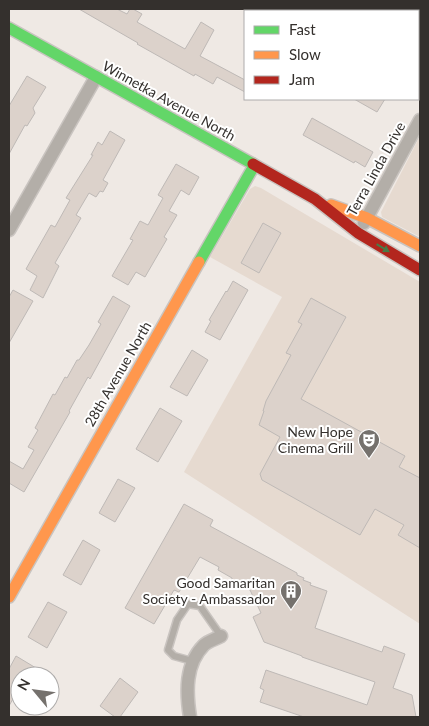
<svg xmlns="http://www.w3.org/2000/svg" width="429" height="726" font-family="Lato,sans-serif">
  <rect width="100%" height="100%" fill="#efe9e4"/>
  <!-- built -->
  <path fill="#e6dad0" d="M 420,136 L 420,237 L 382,217 L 381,212 Z
    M 255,186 L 261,188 L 420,282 L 420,624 L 184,472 L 282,297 L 210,257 L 250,189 Z"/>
  <!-- building -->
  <path fill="#dcd2cb" stroke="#beb9b6" d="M 79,9 L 117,9 L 127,14 L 130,9 L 133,9 L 142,14 L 137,22 L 185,49 L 201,22 L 214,30 L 200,56 L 245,80 L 245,92 L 217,77 L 213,84 L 195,74 L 194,76 L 137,44 L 138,43 Z
    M 27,76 L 46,87 L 33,108 L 35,113 L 27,126 L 25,125 L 9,154 L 9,106 Z
    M 354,99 L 385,99 L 377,112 Z
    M 312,118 L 373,152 L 365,167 L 355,161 L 354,163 L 303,135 Z
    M 110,131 L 125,140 L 103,180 L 108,183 L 103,192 L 100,191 L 96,197 L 89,193 L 76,215 L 81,218 L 55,263 L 59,266 L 43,298 L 30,290 L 37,276 L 26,269 L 51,225 L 55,227 L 70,200 L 66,198 L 93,155 L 91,155 L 98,142 L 102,145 Z
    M 176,164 L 199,177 L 189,195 L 181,190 L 169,211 L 177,215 L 164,237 L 167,239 L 145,277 L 136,272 L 128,285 L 112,276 L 133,240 L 130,239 L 140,221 L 148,225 L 163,198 L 158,195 Z
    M 263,223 L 281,233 L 259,273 L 241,263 Z
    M 233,281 L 248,290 L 220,340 L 205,332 L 211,321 L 209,320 L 226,291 L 227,292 Z
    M 13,290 L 33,301 L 9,343 L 9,297 Z
    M 113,296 L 130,306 L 90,379 L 88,377 L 69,411 L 70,412 L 24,492 L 9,483 L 9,461 L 23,469 L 34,450 L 28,447 L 38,430 L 35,428 L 53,394 L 55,395 L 65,377 L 67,378 L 77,360 L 79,360 L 89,345 L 101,324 L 98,322 Z
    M 311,298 L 346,317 L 301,399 L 405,456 L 399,467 L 420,478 L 420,548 L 398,535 L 404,525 L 375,509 L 360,535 L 262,480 L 260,474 L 280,437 L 259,425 L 264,411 L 263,411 L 266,401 L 291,355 L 286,353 L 302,324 L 298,322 Z
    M 192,350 L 208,360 L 187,396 L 170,387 Z
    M 160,408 L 182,421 L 158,462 L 136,449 Z
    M 118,479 L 135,488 L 115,522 L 99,513 Z
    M 184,504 L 213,520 L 210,526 L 297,573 L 297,575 L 304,578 L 303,580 L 311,583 L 310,585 L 327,591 L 315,628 L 382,652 L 384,646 L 405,654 L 393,688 L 412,695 L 416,717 L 304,717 L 260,702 L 264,690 L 260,688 L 266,670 L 367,705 L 375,682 L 302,657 L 302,656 L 264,642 L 253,617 L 261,613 L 250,590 L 232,580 L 232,578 L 218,570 L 219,567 L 200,557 L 179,592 L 174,590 L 154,624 L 125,608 Z
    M 83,540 L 100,550 L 81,585 L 63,575 Z
    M 48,602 L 67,612 L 47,648 L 28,637 Z
    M 16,656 L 36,668 L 31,676 L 20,676 L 20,686 L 9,706 L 9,669 Z
    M 120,678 L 138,692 L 120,717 L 115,717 L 100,706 Z"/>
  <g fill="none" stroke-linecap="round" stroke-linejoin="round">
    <!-- lane casing -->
    <g stroke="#c9c4c0" stroke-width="9">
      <path id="lane" d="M 192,661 L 174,656 L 168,650 L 177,620 L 188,604 L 200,606 L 221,636"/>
    </g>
    <!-- street casing -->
    <g stroke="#c9c4c0" stroke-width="15">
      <path id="street" d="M 364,223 L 420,120
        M 9,230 L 96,77
        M 190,717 C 186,692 185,664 204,645 C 208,641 216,639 221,636"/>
    </g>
    <!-- fast casing -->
    <g stroke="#c9c4c0" stroke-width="14">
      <path id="fast" d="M 9,28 L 253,164
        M 199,262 L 254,166"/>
    </g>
    <!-- slow casing -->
    <g stroke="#c9c4c0" stroke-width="14">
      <path id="slow" d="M 331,205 L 367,218 L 420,246
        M 9,597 L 199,262"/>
    </g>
    <!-- jam casing -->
    <g stroke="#c9c4c0" stroke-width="14">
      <path id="jam" d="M 253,164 L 315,199 L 358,233 L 420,270"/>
    </g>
    <!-- lane -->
    <use href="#lane" stroke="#b3aea8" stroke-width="6"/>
    <!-- street -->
    <use href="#street" stroke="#b3aea8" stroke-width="12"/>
    <!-- fast -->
    <use href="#fast" stroke="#63d668" stroke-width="11"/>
    <!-- slow -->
    <use href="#slow" stroke="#ff974d" stroke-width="11"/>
    <!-- jam -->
    <use href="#jam" stroke="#b3261e" stroke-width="11"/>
  </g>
  <!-- one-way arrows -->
  <defs><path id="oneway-solid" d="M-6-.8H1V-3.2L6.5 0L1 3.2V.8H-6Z" transform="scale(1.25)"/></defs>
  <use fill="#497b48" href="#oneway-solid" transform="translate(383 248) rotate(31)"/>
  <!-- icons -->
  <defs>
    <g id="theatre-pin" transform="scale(1.125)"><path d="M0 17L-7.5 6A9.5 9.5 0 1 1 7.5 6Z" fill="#75716d" stroke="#fff"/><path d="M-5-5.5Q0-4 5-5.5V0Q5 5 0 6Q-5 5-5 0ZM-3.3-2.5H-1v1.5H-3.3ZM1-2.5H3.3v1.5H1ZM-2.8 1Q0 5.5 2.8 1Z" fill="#fff"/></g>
    <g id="building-pin" transform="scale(1.125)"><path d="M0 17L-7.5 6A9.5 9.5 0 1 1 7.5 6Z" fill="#75716d" stroke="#fff"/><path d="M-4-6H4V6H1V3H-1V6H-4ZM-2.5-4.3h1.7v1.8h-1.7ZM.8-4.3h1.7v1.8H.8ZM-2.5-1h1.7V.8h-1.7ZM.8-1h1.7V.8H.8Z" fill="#fff"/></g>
  </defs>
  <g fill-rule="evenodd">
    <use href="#theatre-pin" x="369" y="440"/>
    <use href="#building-pin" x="291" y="591"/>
  </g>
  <g text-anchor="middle" stroke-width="4" stroke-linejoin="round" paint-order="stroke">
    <!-- street labels -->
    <g font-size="14" fill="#34302d" stroke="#fff">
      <text transform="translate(169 101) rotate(29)" y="5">Winnetka Avenue North</text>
      <text transform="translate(376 169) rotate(-61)" y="5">Terra Linda Drive</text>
      <text transform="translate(118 374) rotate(-60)" y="5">28th Avenue North</text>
    </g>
    <!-- poi labels -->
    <g font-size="14" fill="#34302d" stroke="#fff" text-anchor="end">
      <text x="353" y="437">New Hope<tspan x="353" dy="16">Cinema Grill</tspan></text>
      <text x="275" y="588">Good Samaritan<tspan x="275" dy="16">Society - Ambassador</tspan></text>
    </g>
  </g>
  <!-- border -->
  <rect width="429" height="726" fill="none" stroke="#34302d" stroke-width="20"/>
  <!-- legend -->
  <rect x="244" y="10" width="175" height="90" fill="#ffffff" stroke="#aeacab"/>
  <rect x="254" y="26" width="25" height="8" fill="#63d668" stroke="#aeacab"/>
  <text x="289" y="35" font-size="15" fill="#34302d">Fast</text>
  <rect x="254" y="51" width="25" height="8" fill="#ff974d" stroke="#aeacab"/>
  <text x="289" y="60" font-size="15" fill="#34302d">Slow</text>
  <rect x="254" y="76" width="25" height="8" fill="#b3261e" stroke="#aeacab"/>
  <text x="289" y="85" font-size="15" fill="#34302d">Jam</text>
  <!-- north arrow -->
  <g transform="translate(35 691) rotate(299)"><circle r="24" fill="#ffffff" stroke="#aeacab"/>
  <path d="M0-4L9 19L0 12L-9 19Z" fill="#75716d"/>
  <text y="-8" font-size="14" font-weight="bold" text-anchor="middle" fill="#34302d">N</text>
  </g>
</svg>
